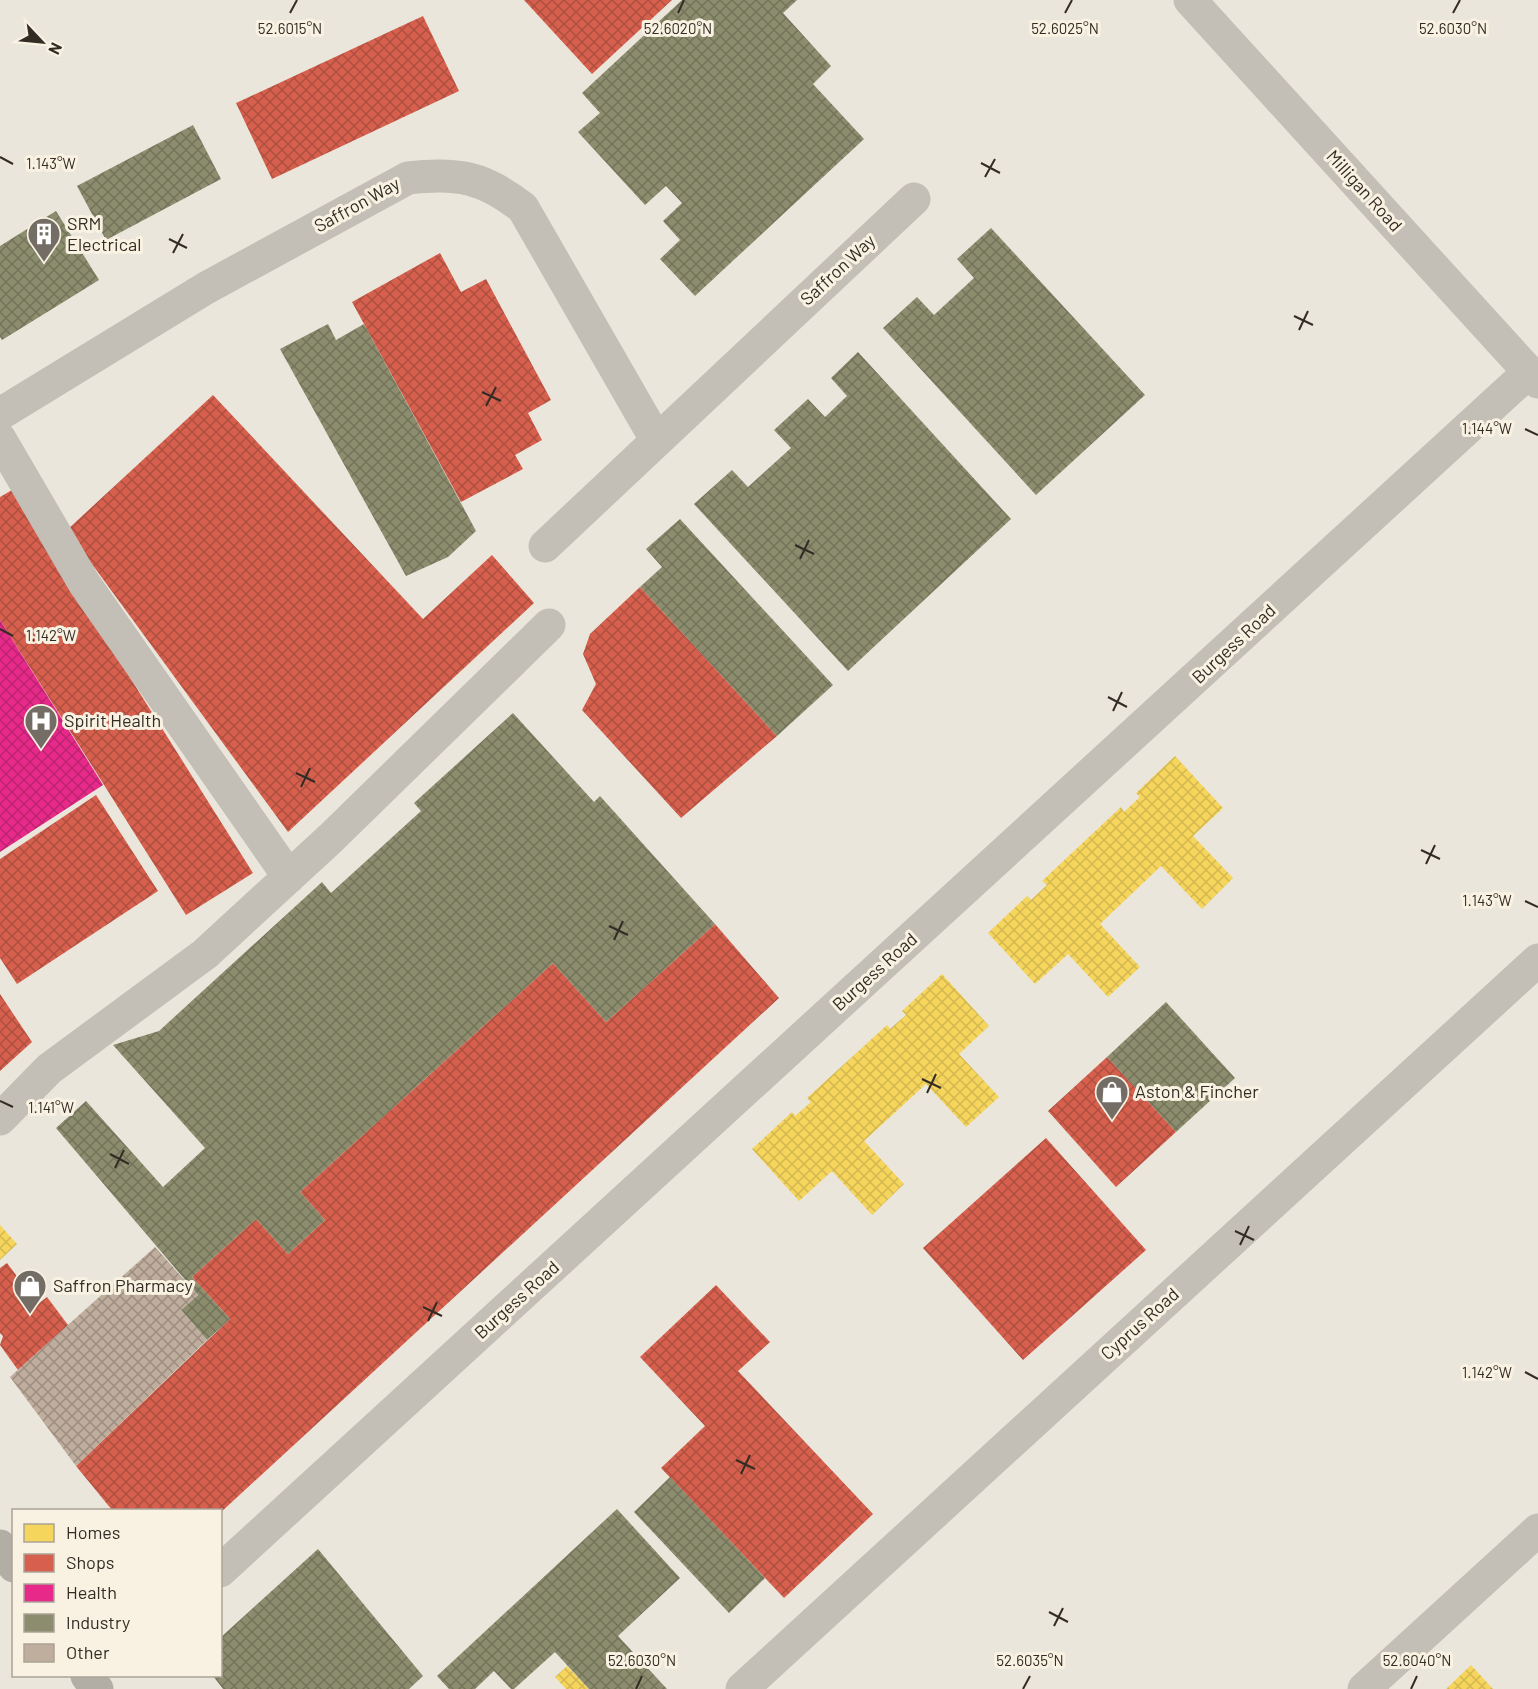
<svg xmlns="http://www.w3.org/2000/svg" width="1538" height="1689" font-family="Barlow,sans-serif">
  <defs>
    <pattern id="homes-cross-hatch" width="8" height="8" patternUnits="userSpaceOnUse" patternTransform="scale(1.5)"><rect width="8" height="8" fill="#f6d55c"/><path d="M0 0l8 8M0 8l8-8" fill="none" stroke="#d3b750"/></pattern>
    <pattern id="shops-cross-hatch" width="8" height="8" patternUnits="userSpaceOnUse" patternTransform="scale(1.5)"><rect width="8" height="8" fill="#d6604d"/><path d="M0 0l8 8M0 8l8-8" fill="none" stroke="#ae4f40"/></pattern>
    <pattern id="health-cross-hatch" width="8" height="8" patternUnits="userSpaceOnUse" patternTransform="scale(1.5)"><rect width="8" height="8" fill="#e7298a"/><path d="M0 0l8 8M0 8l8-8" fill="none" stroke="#bc2371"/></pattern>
    <pattern id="industry-cross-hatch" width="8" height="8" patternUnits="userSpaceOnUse" patternTransform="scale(1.5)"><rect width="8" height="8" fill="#8c8c6e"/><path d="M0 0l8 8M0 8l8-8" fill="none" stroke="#73735a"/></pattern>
    <pattern id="building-cross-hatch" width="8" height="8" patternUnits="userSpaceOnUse" patternTransform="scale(1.5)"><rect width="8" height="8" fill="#bfad9d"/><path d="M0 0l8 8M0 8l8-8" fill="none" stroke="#9c8d80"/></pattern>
  </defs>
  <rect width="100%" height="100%" fill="#ebe6dc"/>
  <!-- homes -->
  <path fill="url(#homes-cross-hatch)" d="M 1175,756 L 1223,808 L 1193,836 L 1233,878 L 1202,909 L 1161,866 L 1100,924 L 1140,967 L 1108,997 L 1068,954 L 1035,984 L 988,933 L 1027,896 L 1031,900 L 1047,885 L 1042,881 L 1121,807 L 1124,812 L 1140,797 L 1136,793 Z
    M 942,974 L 989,1026 L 959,1054 L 999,1097 L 966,1127 L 926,1084 L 864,1141 L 904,1184 L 872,1215 L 832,1171 L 799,1201 L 752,1149 L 792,1112 L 795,1116 L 811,1102 L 807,1098 L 887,1025 L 890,1029 L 906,1015 L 902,1011 Z
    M 0,1225 L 17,1244 L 0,1260 Z
    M 1471,1665 L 1493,1689 L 1446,1689 Z
    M 567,1666 L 589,1689 L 566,1689 L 555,1677 Z"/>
  <!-- shops -->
  <path fill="url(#shops-cross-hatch)" d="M 524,0 L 672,0 L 592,74 Z
    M 423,16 L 459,91 L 272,179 L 236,103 Z
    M 440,253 L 461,292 L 486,279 L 551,400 L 528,413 L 542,440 L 515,455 L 523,469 L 461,502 L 352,302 Z
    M 213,395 L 423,619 L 492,555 L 534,603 L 288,832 L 67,530 Z
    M 12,490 L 253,873 L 186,915 L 0,620 L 0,497 Z
    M 640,587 L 777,736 L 681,818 L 582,710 L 596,684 L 583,654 L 590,634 Z
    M 96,795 L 158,891 L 17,984 L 0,958 L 0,859 Z
    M 715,924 L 779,998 L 220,1513 L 220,1510 L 112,1510 L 76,1466 L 230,1319 L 192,1277 L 256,1219 L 288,1254 L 325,1220 L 300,1192 L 553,963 L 606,1022 Z
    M 0,994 L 32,1042 L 0,1071 Z
    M 1107,1057 L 1176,1132 L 1116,1187 L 1048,1111 Z
    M 1046,1138 L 1146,1250 L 1023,1360 L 923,1248 Z
    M 7,1263 L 38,1304 L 47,1297 L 68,1325 L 18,1370 L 0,1345 L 3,1336 L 0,1333 L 0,1268 Z
    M 716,1285 L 770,1342 L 738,1371 L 873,1514 L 784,1598 L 661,1468 L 705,1426 L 640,1357 Z"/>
  <!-- health -->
  <path fill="url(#health-cross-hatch)" d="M 0,620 L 103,785 L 0,852 Z"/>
  <!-- industry -->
  <path fill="url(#industry-cross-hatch)" d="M 682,0 L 797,0 L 783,13 L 831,66 L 813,84 L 864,139 L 695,296 L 660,259 L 680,240 L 663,221 L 682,203 L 666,186 L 645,205 L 578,132 L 600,113 L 582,93 Z
    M 193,125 L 221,179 L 106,240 L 77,186 Z
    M 56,211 L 99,280 L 2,340 L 0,337 L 0,246 Z
    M 991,228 L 1145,395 L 1036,495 L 883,328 L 917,297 L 934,315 L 974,278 L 957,259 Z
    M 328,324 L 336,340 L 364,324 L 476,531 L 448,557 L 406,576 L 280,349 Z
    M 858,352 L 1011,519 L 848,671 L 694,504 L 732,470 L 748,487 L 791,448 L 774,430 L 808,399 L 825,417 L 847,396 L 831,378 Z
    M 680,519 L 833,685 L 777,736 L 640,587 L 662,567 L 646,549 Z
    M 513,713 L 594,802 L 600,796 L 715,924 L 606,1022 L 553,963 L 300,1192 L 325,1220 L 288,1254 L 256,1219 L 192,1277 L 230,1319 L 207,1340 L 181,1310 L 198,1295 L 56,1128 L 86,1101 L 163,1187 L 205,1148 L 113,1045 L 159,1031 L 322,882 L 331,893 L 421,811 L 414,803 Z
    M 1166,1002 L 1235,1078 L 1176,1132 L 1107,1057 Z
    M 670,1477 L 765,1578 L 729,1613 L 634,1512 Z
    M 617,1509 L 680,1578 L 618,1636 L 667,1689 L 589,1689 L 555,1652 L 514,1689 L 511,1689 L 494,1671 L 475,1689 L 449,1689 L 437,1676 Z
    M 318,1549 L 423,1676 L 409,1689 L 223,1689 L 213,1676 L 220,1676 L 220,1638 Z"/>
  <!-- building -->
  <path fill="url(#building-cross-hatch)" d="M 155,1247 L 198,1295 L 181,1310 L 207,1340 L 76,1466 L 10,1377 Z"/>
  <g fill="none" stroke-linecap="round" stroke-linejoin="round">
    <!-- minor -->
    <path stroke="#c3beb6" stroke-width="33" d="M 1190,0 L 1538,382
      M 0,414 L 206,288 L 408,178 C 457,172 484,177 523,208 L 657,441
      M 0,439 L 84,583 L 289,877
      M 545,546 L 914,199
      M 0,1119 L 49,1069 L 205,954 L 331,838 L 549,625
      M 220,1571 L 1529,372
      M 742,1689 L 1538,960
      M 1364,1689 L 1538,1530"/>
    <!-- major -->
    <path stroke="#b2ada5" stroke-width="33" d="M 0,1546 L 14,1566
      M 87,1676 L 97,1689"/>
  </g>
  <!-- ticks -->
  <path fill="none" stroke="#332c25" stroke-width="2" d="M 290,13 L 297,0M 678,13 L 684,0M 1065,13 L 1072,0M 1453,13 L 1460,0M 0,157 L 13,164M 981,163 L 1000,173M 985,177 L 995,159M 169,239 L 187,248M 173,253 L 183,234M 1294,316 L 1313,325M 1299,330 L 1308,311M 482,392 L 501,401M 486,406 L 496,387M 1525,429 L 1538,435M 795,545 L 814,554M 800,559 L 809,540M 0,629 L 13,636M 1108,697 L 1127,707M 1113,711 L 1122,692M 296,773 L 315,782M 301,787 L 310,768M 1421,850 L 1440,859M 1426,864 L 1435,845M 1525,901 L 1538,907M 609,926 L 628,935M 614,940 L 623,921M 922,1079 L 941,1088M 927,1093 L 936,1074M 0,1101 L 13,1107M 110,1154 L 129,1164M 115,1168 L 124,1150M 1235,1231 L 1254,1240M 1240,1245 L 1249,1226M 423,1307 L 442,1316M 428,1321 L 437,1302M 1525,1372 L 1538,1379M 736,1460 L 755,1469M 741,1474 L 750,1455M 1049,1612 L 1068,1622M 1054,1626 L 1063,1608M 636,1689 L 642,1676M 1023,1689 L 1030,1676M 1411,1689 L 1417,1676"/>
  <!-- icons -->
  <defs>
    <g id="building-pin" transform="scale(1.725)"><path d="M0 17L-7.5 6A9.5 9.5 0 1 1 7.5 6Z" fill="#736d65" stroke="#f9f2e2"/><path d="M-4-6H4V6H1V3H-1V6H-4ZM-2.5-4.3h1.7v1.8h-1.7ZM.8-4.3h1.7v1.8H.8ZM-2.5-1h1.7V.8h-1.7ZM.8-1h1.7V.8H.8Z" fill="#fff"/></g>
    <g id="hospital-pin" transform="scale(1.725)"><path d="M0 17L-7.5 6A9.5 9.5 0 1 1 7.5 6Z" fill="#736d65" stroke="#f9f2e2"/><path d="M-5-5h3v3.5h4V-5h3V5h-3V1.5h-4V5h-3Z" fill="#fff"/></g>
    <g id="shop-pin" transform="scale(1.725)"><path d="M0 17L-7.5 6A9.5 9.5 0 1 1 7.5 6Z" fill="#736d65" stroke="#f9f2e2"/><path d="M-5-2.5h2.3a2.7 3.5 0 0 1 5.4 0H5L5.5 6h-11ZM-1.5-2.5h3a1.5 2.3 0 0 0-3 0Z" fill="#fff"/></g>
  </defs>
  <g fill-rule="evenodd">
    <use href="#building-pin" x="44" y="234"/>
    <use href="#hospital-pin" x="41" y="721"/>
    <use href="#shop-pin" x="1112" y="1092"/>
    <use href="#shop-pin" x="30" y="1286"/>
  </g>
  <g text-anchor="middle" stroke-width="6" stroke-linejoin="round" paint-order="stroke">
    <!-- street labels -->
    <g font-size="18" fill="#332c25" stroke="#f9f2e2">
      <text transform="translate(1364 191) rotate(48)" y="6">Milligan Road</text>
      <text transform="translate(357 205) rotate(-29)" y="6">Saffron Way</text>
      <text transform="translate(838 270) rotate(-43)" y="6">Saffron Way</text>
      <text transform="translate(1234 644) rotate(-43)" y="6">Burgess Road</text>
      <text transform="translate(875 972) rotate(-42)" y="6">Burgess Road</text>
      <text transform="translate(517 1300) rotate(-42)" y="6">Burgess Road</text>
      <text transform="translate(1140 1324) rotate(-42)" y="6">Cyprus Road</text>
    </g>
    <!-- poi labels -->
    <g font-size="18" fill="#332c25" stroke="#f9f2e2" text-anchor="start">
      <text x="67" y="230">SRM<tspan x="67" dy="21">Electrical</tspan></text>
      <text x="64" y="727">Spirit Health</text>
      <text x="1135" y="1098">Aston &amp; Fincher</text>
      <text x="53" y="1292">Saffron Pharmacy</text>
    </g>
  </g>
  <g font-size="15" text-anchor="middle" fill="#332c25" stroke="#f9f2e2" stroke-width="6" stroke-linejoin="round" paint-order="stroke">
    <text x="290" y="34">52.6015°N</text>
    <text x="678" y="34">52.6020°N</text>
    <text x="1065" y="34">52.6025°N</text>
    <text x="1453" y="34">52.6030°N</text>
    <text x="51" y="169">1.143°W</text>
    <text x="1487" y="434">1.144°W</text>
    <text x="51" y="641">1.142°W</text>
    <text x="1487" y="906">1.143°W</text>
    <text x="51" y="1113">1.141°W</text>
    <text x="1487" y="1378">1.142°W</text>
    <text x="642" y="1666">52.6030°N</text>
    <text x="1030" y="1666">52.6035°N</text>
    <text x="1417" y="1666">52.6040°N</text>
  </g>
  <!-- legend -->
  <rect x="12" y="1509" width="210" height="168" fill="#f9f2e2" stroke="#aaa396" stroke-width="1.5"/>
  <rect x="24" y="1524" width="30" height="18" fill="#f6d55c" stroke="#aaa396" stroke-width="1.5"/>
  <text x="66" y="1539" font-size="18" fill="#332c25">Homes</text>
  <rect x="24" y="1554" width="30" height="18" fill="#d6604d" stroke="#aaa396" stroke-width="1.5"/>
  <text x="66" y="1569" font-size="18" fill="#332c25">Shops</text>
  <rect x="24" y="1584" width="30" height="18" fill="#e7298a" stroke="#aaa396" stroke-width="1.5"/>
  <text x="66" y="1599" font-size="18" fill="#332c25">Health</text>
  <rect x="24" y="1614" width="30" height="18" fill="#8c8c6e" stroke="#aaa396" stroke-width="1.5"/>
  <text x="66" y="1629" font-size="18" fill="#332c25">Industry</text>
  <rect x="24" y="1644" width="30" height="18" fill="#bfad9d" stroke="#aaa396" stroke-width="1.5"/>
  <text x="66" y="1659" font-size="18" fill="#332c25">Other</text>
  <!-- north arrow -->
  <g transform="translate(42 42) rotate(116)" stroke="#f9f2e2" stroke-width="4.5" paint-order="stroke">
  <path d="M0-4.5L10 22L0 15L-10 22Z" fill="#332c25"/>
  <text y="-9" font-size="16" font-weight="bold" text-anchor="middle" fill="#332c25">N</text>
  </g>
</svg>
